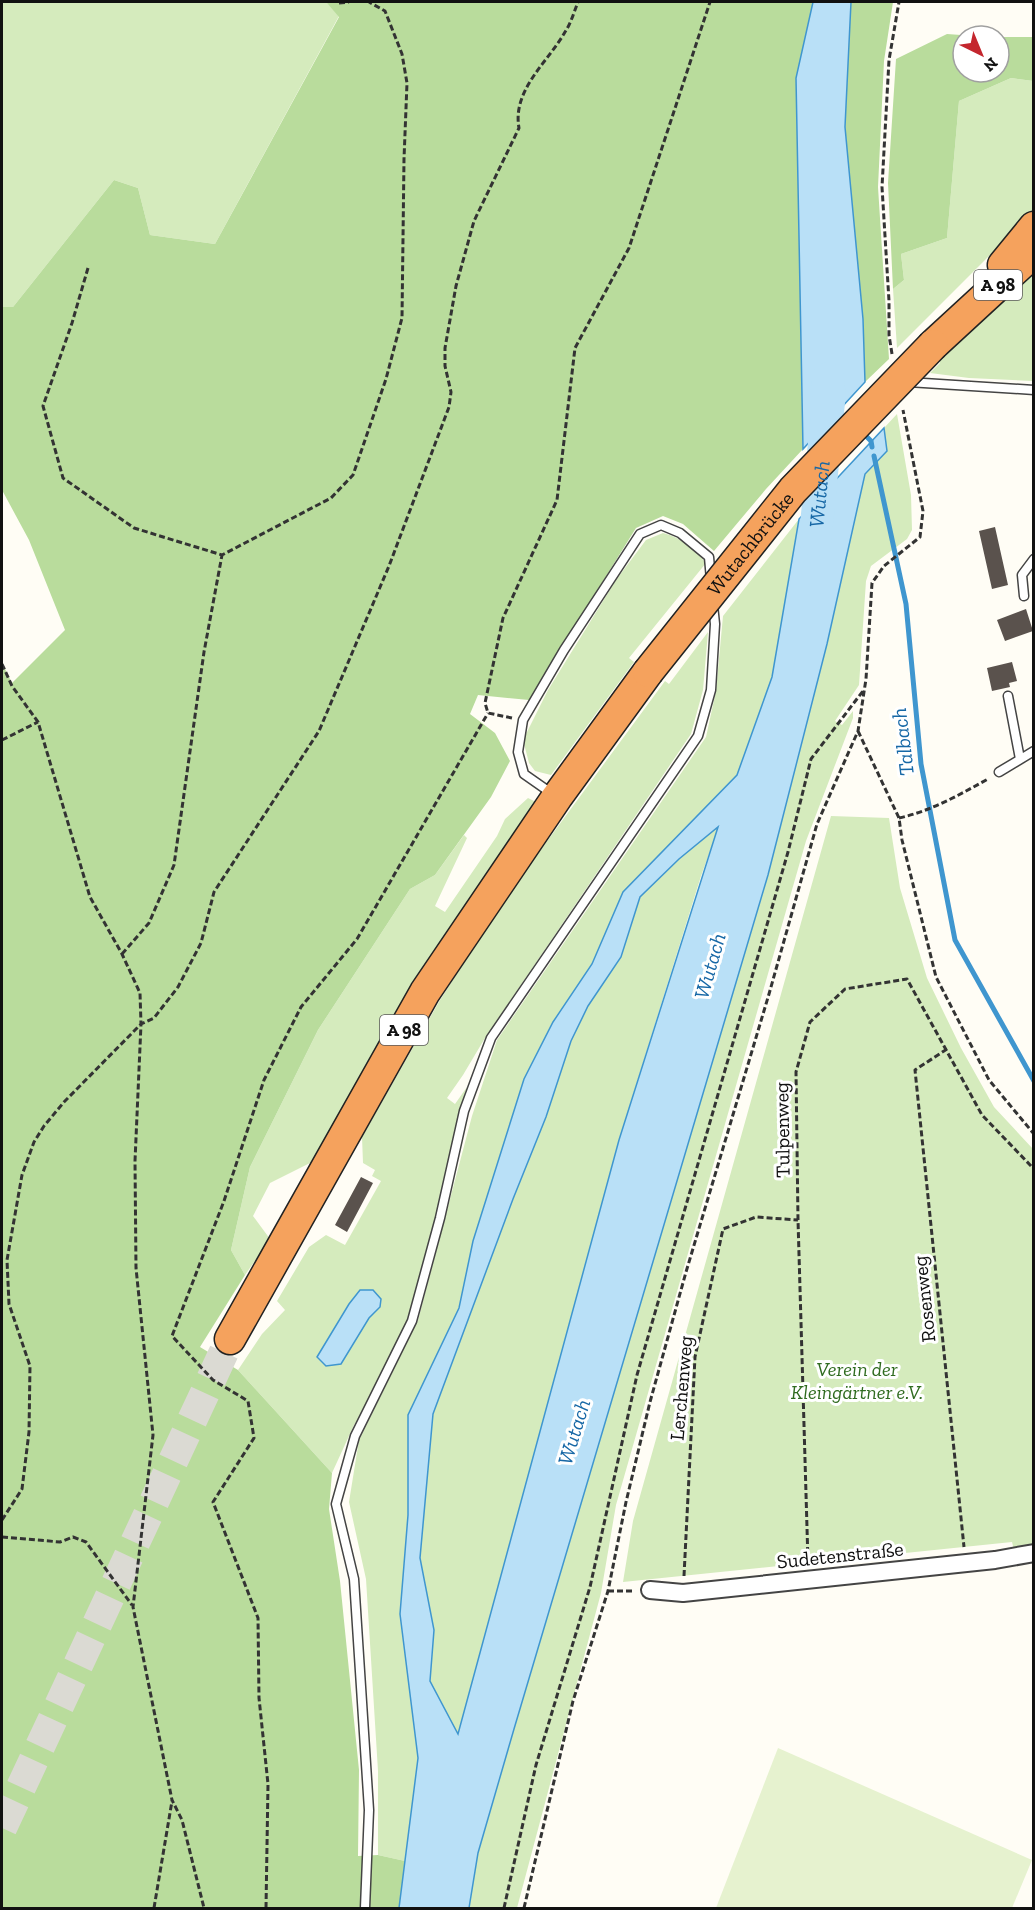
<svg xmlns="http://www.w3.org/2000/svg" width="1035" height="1910" font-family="'Zilla Slab',serif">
  <rect width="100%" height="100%" fill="#fffdf5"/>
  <!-- green -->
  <path fill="#d5ebbd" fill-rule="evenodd" d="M 2,2 L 326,2 L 339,16 L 215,244 L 150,235 L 138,188 L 114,180 L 13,307 L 2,307 Z
    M 1011,78 L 1033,81 L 1033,212 L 897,348 L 893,289 L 904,280 L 901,254 L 947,238 L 959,101 Z
    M 1033,267 L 1033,381 L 969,378 L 930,373 L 940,363 L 939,356 Z
    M 897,414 L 911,495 L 912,530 L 907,539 L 871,566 L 866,581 L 859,685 L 835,721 L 842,725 L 853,711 L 853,718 L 806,841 L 616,1505 L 601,1593 L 517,1908 L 469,1908 L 478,1853 L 514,1729 L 768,875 L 827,644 L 865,474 L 887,451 L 884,428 Z
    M 799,519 L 772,677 L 737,775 L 623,892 L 592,964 L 553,1022 L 524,1079 L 473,1241 L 459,1308 L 408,1415 L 408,1515 L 400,1614 L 418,1758 L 405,1861 L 378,1855 L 378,1771 L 366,1579 L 349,1502 L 359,1440 L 418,1320 L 472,1116 L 497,1040 L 706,737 L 716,691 L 723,616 Z
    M 663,533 C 682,538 693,548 706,563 L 629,658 L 634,662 L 551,775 L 535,771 L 529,763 L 523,740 L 548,690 L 616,580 L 646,540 Z
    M 708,632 L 703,690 L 691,734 L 485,1038 L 463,1075 L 447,1098 L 455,1104 L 467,1087 L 459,1112 L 435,1222 L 407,1321 L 364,1410 L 354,1425 L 332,1473 L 238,1370 L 262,1334 L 285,1310 L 277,1301 L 309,1247 L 326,1235 L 345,1245 L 381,1181 L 372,1176 L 375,1170 L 363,1163 L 362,1137 L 440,1000 L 506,897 L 665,681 L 669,684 ZM 360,1290 L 380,1307 L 369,1318 L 317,1357 L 349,1304 Z
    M 528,798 L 536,802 L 320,1158 L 270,1183 L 253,1216 L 270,1239 L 245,1275 L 231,1250 L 250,1167 L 318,1030 L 410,889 L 435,875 L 464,835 L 467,838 L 435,906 L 445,912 L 497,836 L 505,819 Z
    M 831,816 L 889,818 L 900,888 L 927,978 L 961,1048 L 994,1107 L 1033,1149 L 1033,1551 L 1015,1554 L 1012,1542 L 623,1582 L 633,1521 Z
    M 719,826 L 701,876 L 619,1140 L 458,1735 L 430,1681 L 434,1630 L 420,1558 L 433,1414 L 513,1199 L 546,1117 L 571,1041 L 588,1006 L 621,957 L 640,897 L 679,859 Z"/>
  <!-- forest -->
  <path fill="#b9dc9c" d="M 326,2 L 813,2 L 796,78 L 803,449 L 766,489 L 714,551 L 683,524 L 663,516 L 636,528 L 529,700 L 478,695 L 470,714 L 495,733 L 510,761 L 491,797 L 435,875 L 410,889 L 318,1030 L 250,1167 L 231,1250 L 245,1275 L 200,1347 L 238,1370 L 332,1473 L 329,1509 L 340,1581 L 359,1770 L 358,1856 L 378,1855 L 405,1861 L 399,1908 L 2,1908 L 2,663 L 12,683 L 65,630 L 29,540 L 2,490 L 2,307 L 13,307 L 114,180 L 138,188 L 150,235 L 215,244 L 339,17 Z
    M 851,2 L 893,2 L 884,61 L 878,187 L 889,359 L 865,382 L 863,319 L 845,127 Z
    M 947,34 L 975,36 L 963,36 L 963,72 L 999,72 L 999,37 L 1033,37 L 1033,81 L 1011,78 L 959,101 L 947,238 L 901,254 L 904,280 L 893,289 L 888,183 L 896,59 Z"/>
  <!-- pitch -->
  <path fill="#e6f2cf" d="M 778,1748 L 1032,1860 L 1012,1908 L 716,1908 Z"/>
  <!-- water -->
  <path fill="#b9e0f7" stroke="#3f96cf" stroke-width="1.5" fill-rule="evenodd" d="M 813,2 L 851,2 L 845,127 L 863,319 L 865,382 L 803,449 L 796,78 Z
    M 884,428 L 887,451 L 865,474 L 827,644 L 768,875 L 514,1729 L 478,1853 L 469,1908 L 399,1908 L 418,1758 L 400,1614 L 408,1515 L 408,1415 L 459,1308 L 473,1241 L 524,1079 L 553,1022 L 592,964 L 623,892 L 737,775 L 772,677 L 799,519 ZM 718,827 L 619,1140 L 458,1734 L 430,1681 L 434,1630 L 420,1558 L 433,1414 L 513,1199 L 546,1117 L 571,1041 L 588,1006 L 621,957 L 640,897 L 679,859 Z
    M 360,1290 L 373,1290 L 381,1299 L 380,1307 L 369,1318 L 341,1364 L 326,1366 L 317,1357 L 349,1304 Z"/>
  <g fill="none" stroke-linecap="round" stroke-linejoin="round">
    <!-- stream -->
    <path stroke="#3f96cf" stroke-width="5" d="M 861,431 L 871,441 L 872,447
      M 874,456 L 906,604 L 921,764 L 955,940 L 1034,1081"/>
    <!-- river -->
    <path stroke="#b9e0f7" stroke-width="33" id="s1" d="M 815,540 L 829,397 L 828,379"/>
  </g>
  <!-- building -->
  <path fill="#5a524d" d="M 995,527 L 1008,585 L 992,589 L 979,531 Z
    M 1026,609 L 1033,631 L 1005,641 L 997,620 Z
    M 1012,662 L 1017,681 L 1009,683 L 1010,687 L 992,691 L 987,668 Z
    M 361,1177 L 373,1183 L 347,1232 L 335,1225 Z"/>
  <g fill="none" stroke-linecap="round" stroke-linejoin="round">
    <!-- highway-tunnel -->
    <path stroke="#dbdad3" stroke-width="30" stroke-dasharray="30 15" stroke-linecap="butt" d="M 2,1828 L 230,1339"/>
    <!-- lane casing -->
    <g stroke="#444" stroke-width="11">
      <path id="lane" d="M 908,382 L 1034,390
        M 1024,596 L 1022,575 L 1034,559
        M 1008,696 L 1020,759
        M 999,772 L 1034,751
        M 554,795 L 524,774 L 518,752 L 523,720 L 564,650 L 640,534 L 661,525 L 680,533 L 709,557 L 711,580
        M 365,1908 L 369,1810 L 354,1579 L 336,1504 L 355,1436 L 412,1321 L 440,1218 L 464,1111 L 491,1038 L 698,736 L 711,690 L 715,624 L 713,605"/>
    </g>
    <!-- street casing -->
    <g stroke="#444" stroke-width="20">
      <path id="street" d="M 650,1590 L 683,1593 L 995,1560 L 1034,1553"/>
    </g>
    <!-- highway casing -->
    <g stroke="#222" stroke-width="33">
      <path id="highway" d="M 1003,265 L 1034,227
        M 933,345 L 1034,252
        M 230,1339 L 425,992 L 557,797 L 648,672"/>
    </g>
    <!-- path -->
    <path stroke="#333" stroke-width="3" stroke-dasharray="6 3" stroke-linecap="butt" d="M 339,3 L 349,2
      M 88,268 L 72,323 L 43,406 L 63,478 L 134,528 L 222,555 L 331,498 L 353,475 L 386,379 L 402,318 L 404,159 L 407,83 L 402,54 L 385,11 L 369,2
      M 892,354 L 889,335 L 889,301 L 882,187 L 889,60 L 899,2
      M 2,664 L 12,686 L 38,722 L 90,897 L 122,954 L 140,993 L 141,1024 L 135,1161 L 136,1268 L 153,1435 L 133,1607 L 172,1800 L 182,1820 L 204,1908
      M 512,718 L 488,713 L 485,703 L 503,618 L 557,500 L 575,348 L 629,248 L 710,2
      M 858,731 L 899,818 L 902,840 L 936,977 L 989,1080 L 1034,1134
      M 2,740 L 38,722
      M 899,818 C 931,811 959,795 988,779
      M 122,954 L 149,923 L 174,865 L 204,652 L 222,555
      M 947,1049 L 915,1070 L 964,1547
      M 2,1520 L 22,1489 L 29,1432 L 30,1366 L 9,1304 L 7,1260 L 22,1175 L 34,1142 L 44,1126 L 64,1102 L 141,1024 L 154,1018 L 178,987 L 201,943 L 214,892 L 319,731 L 389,566 L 449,407 L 451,392 L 445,366 L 445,348 L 456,286 L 474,221 L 519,128 C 512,90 548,62 565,32 C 571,23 574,12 578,2
      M 2,1537 L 60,1542 L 73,1537 L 86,1542 L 132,1605
      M 808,1562 L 798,1220 L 796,1072 L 810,1022 L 845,989 L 907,979 L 982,1115 L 1034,1169
      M 684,1576 L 695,1357 L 723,1229 L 756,1217 L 798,1220
      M 608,1591 L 633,1591
      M 154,1908 L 172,1801
      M 266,1908 L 268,1784 L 259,1698 L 258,1618 L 213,1502 L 254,1438 L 248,1401 L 213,1380 L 172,1336 L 224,1201 L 264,1080 L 301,1007 L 357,939 L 488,713
      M 504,1908 L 536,1765 L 590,1587 L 637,1375 L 788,852 L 811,759 L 863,691
      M 524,1908 L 573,1701 L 608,1591 L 626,1502 L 650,1402 L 686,1272 L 769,994 L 817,824 L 858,731 L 866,679 L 872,583 L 884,566 L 920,537 L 923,511 L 903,410"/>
    <!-- lane -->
    <use href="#lane" stroke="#fff" stroke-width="8"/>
    <!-- street -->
    <use href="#street" stroke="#fff" stroke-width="16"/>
    <!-- highway -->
    <use href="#highway" stroke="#f5a25d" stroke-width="30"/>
    <!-- highway-bridge casing -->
    <g stroke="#222" stroke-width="33" stroke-linecap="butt">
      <g id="highway-bridge">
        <path id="s2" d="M 648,672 L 793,490 L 933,345"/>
      </g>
    </g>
    <!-- highway-bridge -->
    <use href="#highway-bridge" stroke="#f5a25d" stroke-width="30"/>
  </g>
  <g text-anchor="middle" stroke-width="6" stroke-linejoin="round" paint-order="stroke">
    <!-- shield labels -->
    <g fill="#fff" stroke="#585858" stroke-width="1.5">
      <rect x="974" y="270" width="48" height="30" rx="4.5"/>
      <rect x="380" y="1015" width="48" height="30" rx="4.5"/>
    </g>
    <g font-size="18" font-weight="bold" fill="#111">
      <text x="998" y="291">A 98</text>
      <text x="404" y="1036">A 98</text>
    </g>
    <!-- street labels -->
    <g font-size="20" fill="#111" stroke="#fff">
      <text dy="7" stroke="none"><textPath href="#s2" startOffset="164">Wutachbrücke</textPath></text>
      <text transform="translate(782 1130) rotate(-91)" y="7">Tulpenweg</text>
      <text transform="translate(924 1299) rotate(-96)" y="7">Rosenweg</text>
      <text transform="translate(681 1388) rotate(-85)" y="7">Lerchenweg</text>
      <text transform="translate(840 1555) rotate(-6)" y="7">Sudetenstraße</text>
    </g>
    <!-- park labels -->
    <g font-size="20" font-style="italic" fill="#2f6b1f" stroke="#fff">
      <text x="857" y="1376">Verein der<tspan x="857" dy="23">Kleingärtner e.V.</tspan></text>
    </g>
    <!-- water labels -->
    <g font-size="21" font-style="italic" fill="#1768a6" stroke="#fff">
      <text dy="7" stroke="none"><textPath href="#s1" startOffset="46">Wutach</textPath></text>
      <text transform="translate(903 742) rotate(-97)" y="7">Talbach</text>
      <text transform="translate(710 966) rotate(-74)" y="7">Wutach</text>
      <text transform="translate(574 1432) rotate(-73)" y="7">Wutach</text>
    </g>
  </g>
  <!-- border -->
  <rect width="1035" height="1910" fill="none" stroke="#111111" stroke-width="6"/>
  <!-- north arrow -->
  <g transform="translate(981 54) rotate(137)"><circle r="28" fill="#ffffff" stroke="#a0a0a0" stroke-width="1.5"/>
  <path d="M0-4.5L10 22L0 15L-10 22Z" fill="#c4262e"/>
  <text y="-9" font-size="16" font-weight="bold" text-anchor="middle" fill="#111111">N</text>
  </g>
</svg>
